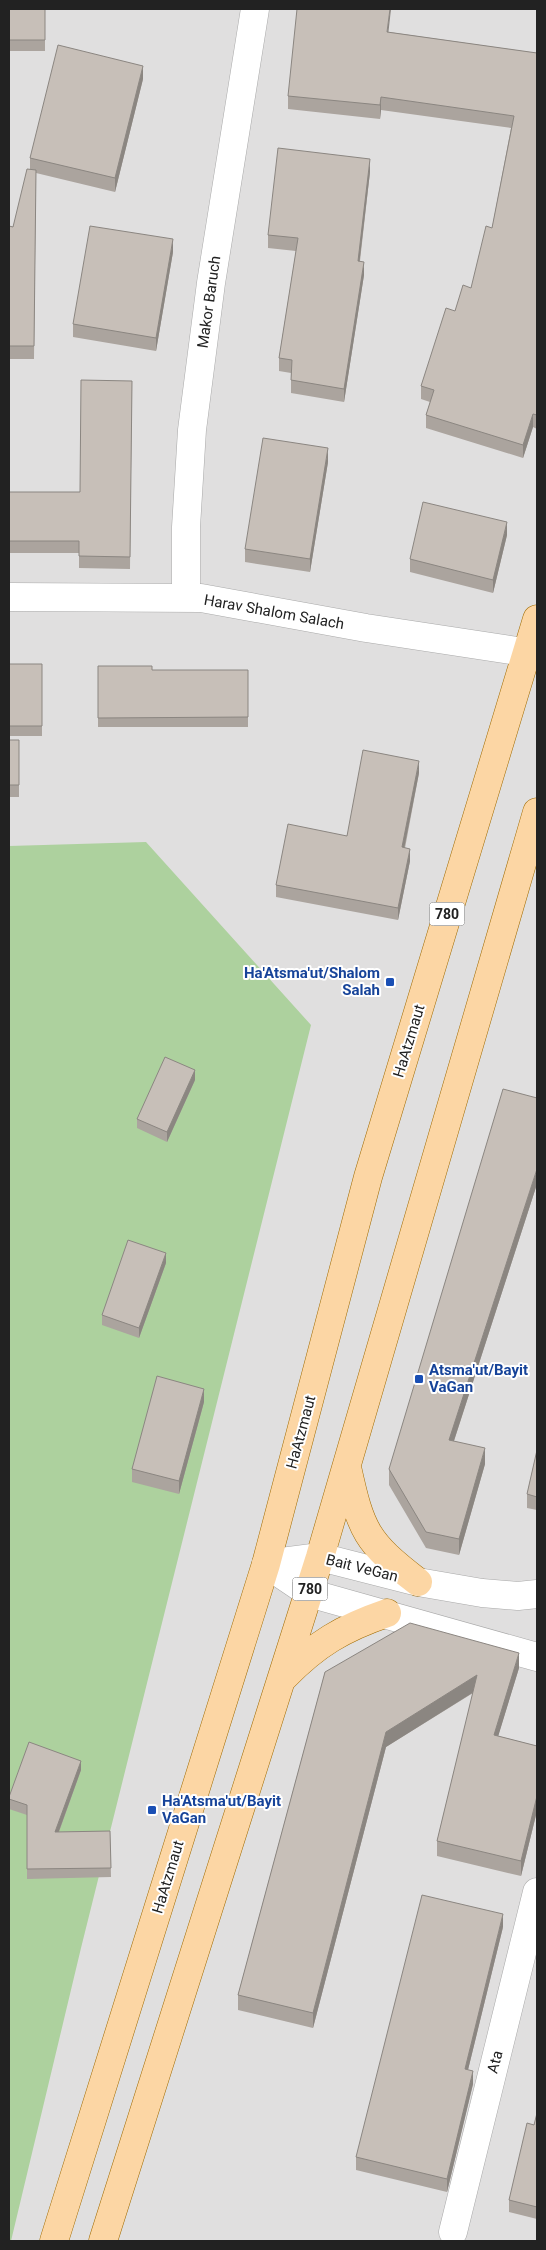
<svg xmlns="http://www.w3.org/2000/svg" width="546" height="2250" font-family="Roboto,sans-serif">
  <rect width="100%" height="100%" fill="#f2efe9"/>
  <!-- residential -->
  <path fill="#e0dfdf" d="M 9,9 L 537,9 L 537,2241 L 9,2241 Z"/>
  <!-- forest -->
  <path fill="#add19e" d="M 146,842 L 311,1025 L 81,1948 L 11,2241 L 9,2241 L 9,846 Z"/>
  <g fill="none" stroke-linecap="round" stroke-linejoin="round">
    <!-- minor casing -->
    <g stroke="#a9a9a9" stroke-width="29">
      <path id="minor" d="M 9,597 L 201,598 L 366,628 L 537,654
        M 186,598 L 186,527 L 192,430 L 211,283 L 255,9
        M 266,1564 L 309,1593 L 537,1657
        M 266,1564 L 320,1557 L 418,1582 L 482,1593 L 518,1596 L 537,1594
        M 453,2232 L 537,1892"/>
    </g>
    <!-- primary casing -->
    <g stroke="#a06b00" stroke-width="29">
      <path id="primary" d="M 347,1467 C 361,1531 366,1542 418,1582
        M 284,1677 C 316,1644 343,1628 387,1613
        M 54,2241 L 266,1564 L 368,1177 L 537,619
        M 103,2241 L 320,1557 L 537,812"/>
    </g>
    <!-- minor -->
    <use href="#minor" stroke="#fff" stroke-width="28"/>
    <!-- primary -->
    <use href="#primary" stroke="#fcd6a4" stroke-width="28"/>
  </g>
  <!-- wall -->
  <path fill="#aba49e" d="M 9,9 L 45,9 L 45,51 L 9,51 Z
    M 389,32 L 537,53 L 537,429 L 533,427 L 523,458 L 426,428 L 426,415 L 430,402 L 421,399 L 421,386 L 455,311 L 471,288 L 492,228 L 511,128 L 381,110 L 380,119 L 288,109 L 288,96 Z
    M 143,79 L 115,192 L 36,173 L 34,359 L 9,359 L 9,226 L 13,227 L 30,169 L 30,158 Z
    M 370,172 L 360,261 L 364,275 L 344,402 L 291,393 L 291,373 L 279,371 L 279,358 L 296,251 L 268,248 L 268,235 Z
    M 173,252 L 156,351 L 73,337 L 73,324 Z
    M 132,381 L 130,569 L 79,568 L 79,553 L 9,553 L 9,492 L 80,492 Z
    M 328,462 L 310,572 L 245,562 L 245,549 Z
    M 507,535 L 493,593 L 410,572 L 410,559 Z
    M 9,664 L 42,664 L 42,736 L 9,736 Z
    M 98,666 L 152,670 L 248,670 L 248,727 L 98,727 Z
    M 9,740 L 19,740 L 19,797 L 9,797 Z
    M 419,773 L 405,848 L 410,861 L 398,920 L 276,897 L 276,885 L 347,836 Z
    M 195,1080 L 167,1142 L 137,1128 L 137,1119 Z
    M 537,1184 L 454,1441 L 485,1464 L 459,1555 L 426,1548 L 389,1485 L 389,1469 Z
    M 166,1263 L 139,1338 L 102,1325 L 102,1315 Z
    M 204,1402 L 179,1494 L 132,1482 L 132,1469 Z
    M 537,1450 L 537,1510 L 527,1508 L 527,1494 Z
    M 519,1668 L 498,1736 L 537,1746 L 537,1811 L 521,1876 L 437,1856 L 437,1841 L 473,1693 L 386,1747 L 313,2028 L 238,2010 L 238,1995 L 325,1672 Z
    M 81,1770 L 59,1832 L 110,1831 L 111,1877 L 27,1879 L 27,1815 L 9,1809 L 9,1797 Z
    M 503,1927 L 468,2070 L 473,2084 L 447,2192 L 356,2170 L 356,2157 Z
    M 537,2113 L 537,2219 L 509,2212 L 509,2200 L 534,2125 Z"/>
  <!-- shaded-wall -->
  <path fill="#8b8681" d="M 390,9 L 391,9 L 387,45 L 387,32 Z
    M 143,66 L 143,79 L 115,192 L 115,178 Z
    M 381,97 L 381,110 L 380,119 L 380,105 Z
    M 370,159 L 370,172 L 358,274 L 358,261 Z
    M 173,239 L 173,252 L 156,351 L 156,338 Z
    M 364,262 L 364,275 L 344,402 L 344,389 Z
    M 533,414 L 533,427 L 523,458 L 523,445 Z
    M 328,448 L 328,462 L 310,572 L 310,559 Z
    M 507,522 L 507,535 L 493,593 L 493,580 Z
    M 419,761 L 419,773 L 402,859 L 402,847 Z
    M 410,849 L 410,861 L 398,920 L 398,908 Z
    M 195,1070 L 195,1080 L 167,1142 L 167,1132 Z
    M 537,1169 L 537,1184 L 449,1456 L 449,1440 Z
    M 166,1253 L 166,1263 L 139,1338 L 139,1328 Z
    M 204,1389 L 204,1402 L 179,1494 L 179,1481 Z
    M 485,1448 L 485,1464 L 459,1555 L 459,1539 Z
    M 519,1653 L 519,1668 L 494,1750 L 494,1735 Z
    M 477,1675 L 477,1690 L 386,1747 L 313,2028 L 313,2013 L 386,1732 Z
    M 81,1761 L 81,1770 L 55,1842 L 55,1832 Z
    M 537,1796 L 537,1811 L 521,1876 L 521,1861 Z
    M 503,1914 L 503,1927 L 465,2082 L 465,2069 Z
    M 473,2071 L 473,2084 L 447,2192 L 447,2179 Z"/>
  <!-- building -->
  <path fill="#c7bfb8" stroke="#8b8681" d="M 9,9 L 45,9 L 45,40 L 9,40 Z
    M 297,9 L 390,9 L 387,32 L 537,53 L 537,415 L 533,414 L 523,445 L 426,415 L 434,390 L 421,386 L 446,308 L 455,311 L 463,285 L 471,288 L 486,226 L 492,228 L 514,116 L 381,97 L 380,105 L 288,96 Z
    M 58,45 L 143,66 L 115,178 L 30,158 Z
    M 278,148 L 370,159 L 358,261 L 364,262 L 344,389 L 291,380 L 292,360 L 279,358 L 298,238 L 268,235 Z
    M 27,169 L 36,170 L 34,346 L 9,346 L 9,226 L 13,227 Z
    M 90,226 L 173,239 L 156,338 L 73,324 Z
    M 81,380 L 132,381 L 130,557 L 79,556 L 79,541 L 9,541 L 9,492 L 80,492 Z
    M 263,438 L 328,448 L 310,559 L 245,549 Z
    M 423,502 L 507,522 L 493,580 L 410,559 Z
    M 9,664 L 42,664 L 42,726 L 9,726 Z
    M 98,666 L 152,666 L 152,670 L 248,670 L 248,717 L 98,718 Z
    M 9,740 L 19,740 L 19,785 L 9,785 Z
    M 363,750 L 419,761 L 402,847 L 410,849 L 398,908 L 276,885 L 288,824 L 347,836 Z
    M 165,1057 L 195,1070 L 167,1132 L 137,1119 Z
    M 503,1089 L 537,1098 L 537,1169 L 449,1440 L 485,1448 L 459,1539 L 426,1532 L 389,1469 Z
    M 128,1240 L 166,1253 L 139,1328 L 102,1315 Z
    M 157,1376 L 204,1389 L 179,1481 L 132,1469 Z
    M 537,1450 L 537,1497 L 527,1494 Z
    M 410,1623 L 519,1653 L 494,1735 L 537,1746 L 537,1796 L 521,1861 L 437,1841 L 477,1675 L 386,1732 L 313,2013 L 238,1995 L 325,1672 Z
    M 29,1742 L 81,1761 L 55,1832 L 110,1831 L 111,1868 L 27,1869 L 27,1805 L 9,1799 L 9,1797 Z
    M 422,1895 L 503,1914 L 465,2069 L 473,2071 L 447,2179 L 356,2157 Z
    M 537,2113 L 537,2207 L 509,2200 L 527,2123 L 534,2125 Z"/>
  <!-- markers -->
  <g fill="#1a4fb4" stroke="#fff" stroke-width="2">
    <rect x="385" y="977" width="10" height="10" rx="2.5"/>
    <rect x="414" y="1374" width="10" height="10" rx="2.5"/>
    <rect x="147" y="1805" width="10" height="10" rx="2.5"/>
  </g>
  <g text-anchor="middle" stroke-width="4" stroke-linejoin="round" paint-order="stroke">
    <!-- shield labels -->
    <g fill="#fff" stroke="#646464" stroke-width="1">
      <rect x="429.5" y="902.5" width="35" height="23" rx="4"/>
      <rect x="292.5" y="1577.5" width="35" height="23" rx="4"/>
    </g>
    <g font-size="14" font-weight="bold" fill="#222">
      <text x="447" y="919">780</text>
      <text x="310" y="1594">780</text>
    </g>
    <!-- street labels -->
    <g font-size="15" fill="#222" stroke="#fff">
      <text transform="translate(209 302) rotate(-82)" y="5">Makor Baruch</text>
      <text transform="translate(274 612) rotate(10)" y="5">Harav Shalom Salach</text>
      <text transform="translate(409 1041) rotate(-73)" y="5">HaAtzmaut</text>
      <text transform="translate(301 1432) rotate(-75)" y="5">HaAtzmaut</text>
      <text transform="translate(362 1568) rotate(14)" y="5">Bait VeGan</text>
      <text transform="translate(168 1877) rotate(-73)" y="5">HaAtzmaut</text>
      <text transform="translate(495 2062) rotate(-76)" y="5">Ata</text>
    </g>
    <!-- transit labels -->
    <g font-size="15" font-weight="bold" fill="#164399" stroke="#fff" text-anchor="start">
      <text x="380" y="978" text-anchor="end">Ha'Atsma'ut/Shalom<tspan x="380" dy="17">Salah</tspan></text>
      <text x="429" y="1375">Atsma'ut/Bayit<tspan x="429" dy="17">VaGan</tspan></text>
      <text x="162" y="1806">Ha'Atsma'ut/Bayit<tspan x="162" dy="17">VaGan</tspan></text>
    </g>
  </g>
  <!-- border -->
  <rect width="546" height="2250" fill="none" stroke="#222222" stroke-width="20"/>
</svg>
